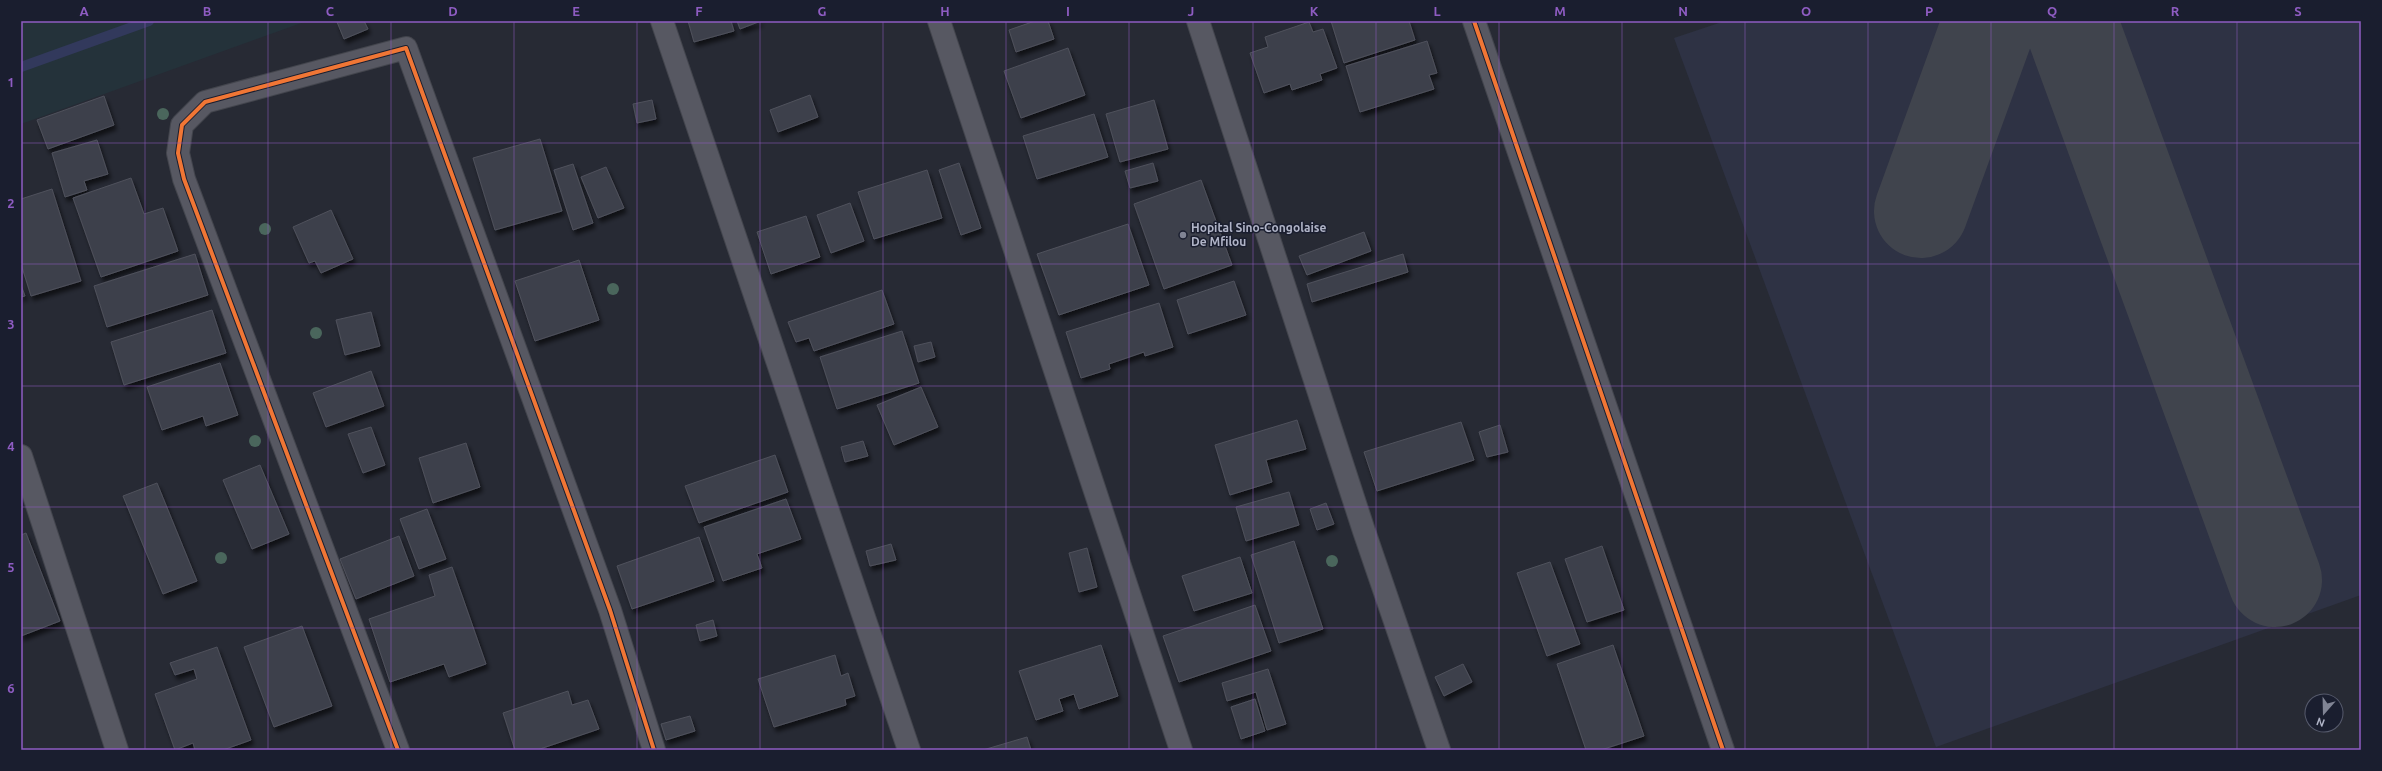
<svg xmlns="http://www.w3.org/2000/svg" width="2382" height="771" font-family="Ubuntu,sans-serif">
  <defs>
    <filter id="shadow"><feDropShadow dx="2.5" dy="4.5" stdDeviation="2" flood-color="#0009"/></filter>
  </defs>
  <rect width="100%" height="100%" fill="#272a34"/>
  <!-- airport -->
  <path fill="#2e3244" d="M 1725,21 L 2361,21 L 2361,595 L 1936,747 L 1674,38 Z"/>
  <!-- green -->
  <path fill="#24323a" d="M 21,21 L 307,21 L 21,124 Z"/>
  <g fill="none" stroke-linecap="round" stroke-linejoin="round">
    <!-- stream -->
    <path stroke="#32395c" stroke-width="10" d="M 21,67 L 149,21"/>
    <!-- taxiway -->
    <path stroke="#40444d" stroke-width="94" d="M 2070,21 L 2275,580
      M 1921,211 L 1990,21"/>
  </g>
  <!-- building -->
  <path fill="#3e414b" stroke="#4f515c" filter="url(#shadow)" d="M 364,21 L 368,29 L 344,39 L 337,22 Z
    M 688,21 L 731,21 L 734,31 L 694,42 Z
    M 737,21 L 761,21 L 740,29 Z
    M 1035,21 L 1048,21 L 1054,39 L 1016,52 L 1009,30 Z
    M 1331,21 L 1409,21 L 1415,40 L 1344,63 Z
    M 1309,22 L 1313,32 L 1323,29 L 1337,68 L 1320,74 L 1322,80 L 1292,90 L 1290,84 L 1264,93 L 1250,53 L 1268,47 L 1265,37 Z
    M 1427,41 L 1437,73 L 1429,75 L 1434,89 L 1360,112 L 1346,66 Z
    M 1068,48 L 1085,95 L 1021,118 L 1004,71 Z
    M 810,95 L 818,117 L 778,132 L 770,110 Z
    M 104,96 L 114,125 L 48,149 L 37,120 Z
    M 652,100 L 656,119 L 637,123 L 633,104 Z
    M 1154,100 L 1168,149 L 1120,162 L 1106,114 Z
    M 1094,114 L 1108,157 L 1037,179 L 1023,136 Z
    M 540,139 L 562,211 L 495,230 L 473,158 Z
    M 97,140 L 108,174 L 84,181 L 87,190 L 65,197 L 52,153 Z
    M 959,163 L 981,228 L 961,235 L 939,170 Z
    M 1153,163 L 1158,181 L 1130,188 L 1125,171 Z
    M 573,164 L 593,223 L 573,230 L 554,170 Z
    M 606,167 L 624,208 L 598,218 L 581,177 Z
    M 927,170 L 942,218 L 874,239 L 858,192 Z
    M 131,178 L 144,214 L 163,208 L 178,251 L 101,277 L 73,198 Z
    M 1201,180 L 1232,265 L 1164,289 L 1134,204 Z
    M 52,189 L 81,281 L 31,296 L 21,264 L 21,199 Z
    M 850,203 L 864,241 L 831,253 L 817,215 Z
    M 331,210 L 353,259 L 321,273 L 315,261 L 309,263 L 293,227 Z
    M 806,216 L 820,257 L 771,274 L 757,232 Z
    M 1128,224 L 1149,285 L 1059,315 L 1037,254 Z
    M 1364,232 L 1371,251 L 1307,275 L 1299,256 Z
    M 195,254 L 208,295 L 107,327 L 94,286 Z
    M 1403,254 L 1408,272 L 1312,302 L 1307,284 Z
    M 579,260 L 599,320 L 535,341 L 515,281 Z
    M 1234,281 L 1246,315 L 1188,334 L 1177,300 Z
    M 21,285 L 25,296 L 21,297 Z
    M 882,290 L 894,324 L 814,351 L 809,338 L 796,342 L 788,322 Z
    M 1159,303 L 1173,347 L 1145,356 L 1144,352 L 1109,364 L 1110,369 L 1081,378 L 1066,332 Z
    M 212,310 L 226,353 L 124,385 L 111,342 Z
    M 371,312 L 380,346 L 345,355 L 336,320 Z
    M 902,331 L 919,383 L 837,409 L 820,357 Z
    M 931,342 L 935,357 L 918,362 L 914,346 Z
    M 220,363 L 238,415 L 206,426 L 203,416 L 162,430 L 147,387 Z
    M 371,371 L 384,406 L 326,427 L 313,393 Z
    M 921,387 L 938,427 L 894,445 L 877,405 Z
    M 1297,420 L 1306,449 L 1266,460 L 1272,482 L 1230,495 L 1215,445 Z
    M 1461,422 L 1474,460 L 1377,491 L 1364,452 Z
    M 1500,425 L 1508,452 L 1487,457 L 1479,432 Z
    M 371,427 L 385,465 L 363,473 L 348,434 Z
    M 863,441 L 868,456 L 845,462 L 841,447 Z
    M 466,443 L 480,487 L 433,503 L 419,458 Z
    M 775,455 L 788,492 L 699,523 L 685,486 Z
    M 260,465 L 289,534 L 252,549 L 223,480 Z
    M 157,483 L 197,581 L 163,594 L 123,496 Z
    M 1289,492 L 1299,525 L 1246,541 L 1236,507 Z
    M 786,499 L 801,539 L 757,554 L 762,568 L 723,581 L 704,527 Z
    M 1326,503 L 1334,524 L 1317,530 L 1310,509 Z
    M 427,509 L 446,559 L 419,569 L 400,519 Z
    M 26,533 L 60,621 L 21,636 L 21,535 Z
    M 399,536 L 414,576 L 356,599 L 340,559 Z
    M 699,537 L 714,581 L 632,609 L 617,566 Z
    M 1294,541 L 1323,629 L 1279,643 L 1251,555 Z
    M 891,544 L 896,560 L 870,566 L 866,551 Z
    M 1602,546 L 1624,610 L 1587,622 L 1565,559 Z
    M 1087,548 L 1097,587 L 1079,592 L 1069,553 Z
    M 1240,557 L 1252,593 L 1194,611 L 1182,576 Z
    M 1550,562 L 1580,644 L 1547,656 L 1517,573 Z
    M 452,567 L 486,664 L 449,677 L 444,664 L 390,682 L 369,619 L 435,596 L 429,575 Z
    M 1255,605 L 1271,651 L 1179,682 L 1163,636 Z
    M 713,620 L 717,636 L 700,641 L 696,625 Z
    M 302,626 L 332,706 L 274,727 L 244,647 Z
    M 1101,645 L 1118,696 L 1079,709 L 1074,694 L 1059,699 L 1063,711 L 1036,720 L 1019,671 Z
    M 1613,645 L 1644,736 L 1601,750 L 1586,750 L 1557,664 Z
    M 217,647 L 251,740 L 223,750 L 195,750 L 193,743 L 175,750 L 155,694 L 197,679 L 194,669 L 175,675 L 170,663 Z
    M 835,655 L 841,676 L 848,673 L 855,696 L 845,699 L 846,705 L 774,727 L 758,679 Z
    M 1463,664 L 1472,682 L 1444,696 L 1435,677 Z
    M 1268,669 L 1286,724 L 1267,730 L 1256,692 L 1227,701 L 1222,683 Z
    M 568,691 L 572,705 L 588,700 L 599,729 L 537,750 L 515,750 L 503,713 Z
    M 1255,699 L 1265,731 L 1241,739 L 1231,707 Z
    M 690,716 L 695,731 L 666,740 L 661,724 Z
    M 1027,737 L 1031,750 L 983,750 Z"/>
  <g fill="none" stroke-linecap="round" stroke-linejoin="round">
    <!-- minor casing -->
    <g stroke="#43454d" stroke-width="24">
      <path id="minor" d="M 662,21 L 909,750
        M 939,21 L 1181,750
        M 1198,21 L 1364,531 L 1439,750
        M 1474,21 L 1723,750
        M 21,456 L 117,750
        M 398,750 L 184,179 L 178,153 L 182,125 L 205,102 L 406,48 L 610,610 L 654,750"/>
    </g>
    <!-- minor -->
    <use href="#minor" stroke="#575862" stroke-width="22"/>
    <!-- cycleway casing -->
    <g stroke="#1a1e2f" stroke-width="6">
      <path id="cycleway" d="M 1474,21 L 1723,750
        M 398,750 L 184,179 L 178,153 L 182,125 L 205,102 L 406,48 L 610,610 L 654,750"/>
    </g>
    <!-- cycleway -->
    <use href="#cycleway" stroke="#f07635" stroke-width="4"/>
  </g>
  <!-- trees -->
  <g fill="#4a665c">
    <circle cx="163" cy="114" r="6"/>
    <circle cx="265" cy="229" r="6"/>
    <circle cx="613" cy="289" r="6"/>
    <circle cx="316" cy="333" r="6"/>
    <circle cx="255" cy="441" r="6"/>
    <circle cx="221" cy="558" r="6"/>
    <circle cx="1332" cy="561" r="6"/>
  </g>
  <!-- grid -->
  <path fill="none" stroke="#8e5cc2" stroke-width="1" stroke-opacity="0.55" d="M 145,21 L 145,750M 268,21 L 268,750M 391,21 L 391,750M 514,21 L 514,750M 637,21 L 637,750M 760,21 L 760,750M 883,21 L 883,750M 1006,21 L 1006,750M 1129,21 L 1129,750M 1253,21 L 1253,750M 1376,21 L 1376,750M 1499,21 L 1499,750M 1622,21 L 1622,750M 1745,21 L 1745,750M 1868,21 L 1868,750M 1991,21 L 1991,750M 2114,21 L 2114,750M 2237,21 L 2237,750M 21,143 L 2361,143M 21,264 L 2361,264M 21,386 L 2361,386M 21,507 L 2361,507M 21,628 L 2361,628"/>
  <!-- markers -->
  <circle fill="#808494" stroke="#1a1e2f" stroke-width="1.5" cx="1183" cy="235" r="4"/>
  <g text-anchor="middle" stroke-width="3" stroke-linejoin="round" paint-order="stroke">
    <!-- poi labels -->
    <g font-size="12" font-weight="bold" fill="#b0b4c7" stroke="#1a1e2f" text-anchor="start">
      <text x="1191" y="232">Hopital Sino-Congolaise<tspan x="1191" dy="14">De Mfilou</tspan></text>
    </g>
  </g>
  <!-- border -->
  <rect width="2382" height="771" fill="none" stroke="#1a1e2f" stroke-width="44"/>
  <!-- north arrow -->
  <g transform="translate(2324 713) rotate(200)"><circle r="19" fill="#1a1e2f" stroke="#565a6c"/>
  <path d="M0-3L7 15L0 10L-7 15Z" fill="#808494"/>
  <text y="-6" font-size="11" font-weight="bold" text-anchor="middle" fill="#b0b4c7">N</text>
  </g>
  <rect x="22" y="22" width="2338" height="727" fill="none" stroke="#8e5cc2" stroke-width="1.5"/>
  <g font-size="13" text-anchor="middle" font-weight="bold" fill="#8e5cc2">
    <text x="84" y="16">A</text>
    <text x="207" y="16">B</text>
    <text x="330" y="16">C</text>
    <text x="453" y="16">D</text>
    <text x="576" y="16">E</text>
    <text x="699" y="16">F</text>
    <text x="822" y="16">G</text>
    <text x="945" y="16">H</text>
    <text x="1068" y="16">I</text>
    <text x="1191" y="16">J</text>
    <text x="1314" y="16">K</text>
    <text x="1437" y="16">L</text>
    <text x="1560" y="16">M</text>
    <text x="1683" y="16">N</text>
    <text x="1806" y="16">O</text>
    <text x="1929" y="16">P</text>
    <text x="2052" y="16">Q</text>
    <text x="2175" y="16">R</text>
    <text x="2298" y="16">S</text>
    <text x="11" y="87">1</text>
    <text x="11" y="208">2</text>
    <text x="11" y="329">3</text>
    <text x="11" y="451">4</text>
    <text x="11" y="572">5</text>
    <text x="11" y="693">6</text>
  </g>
</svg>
